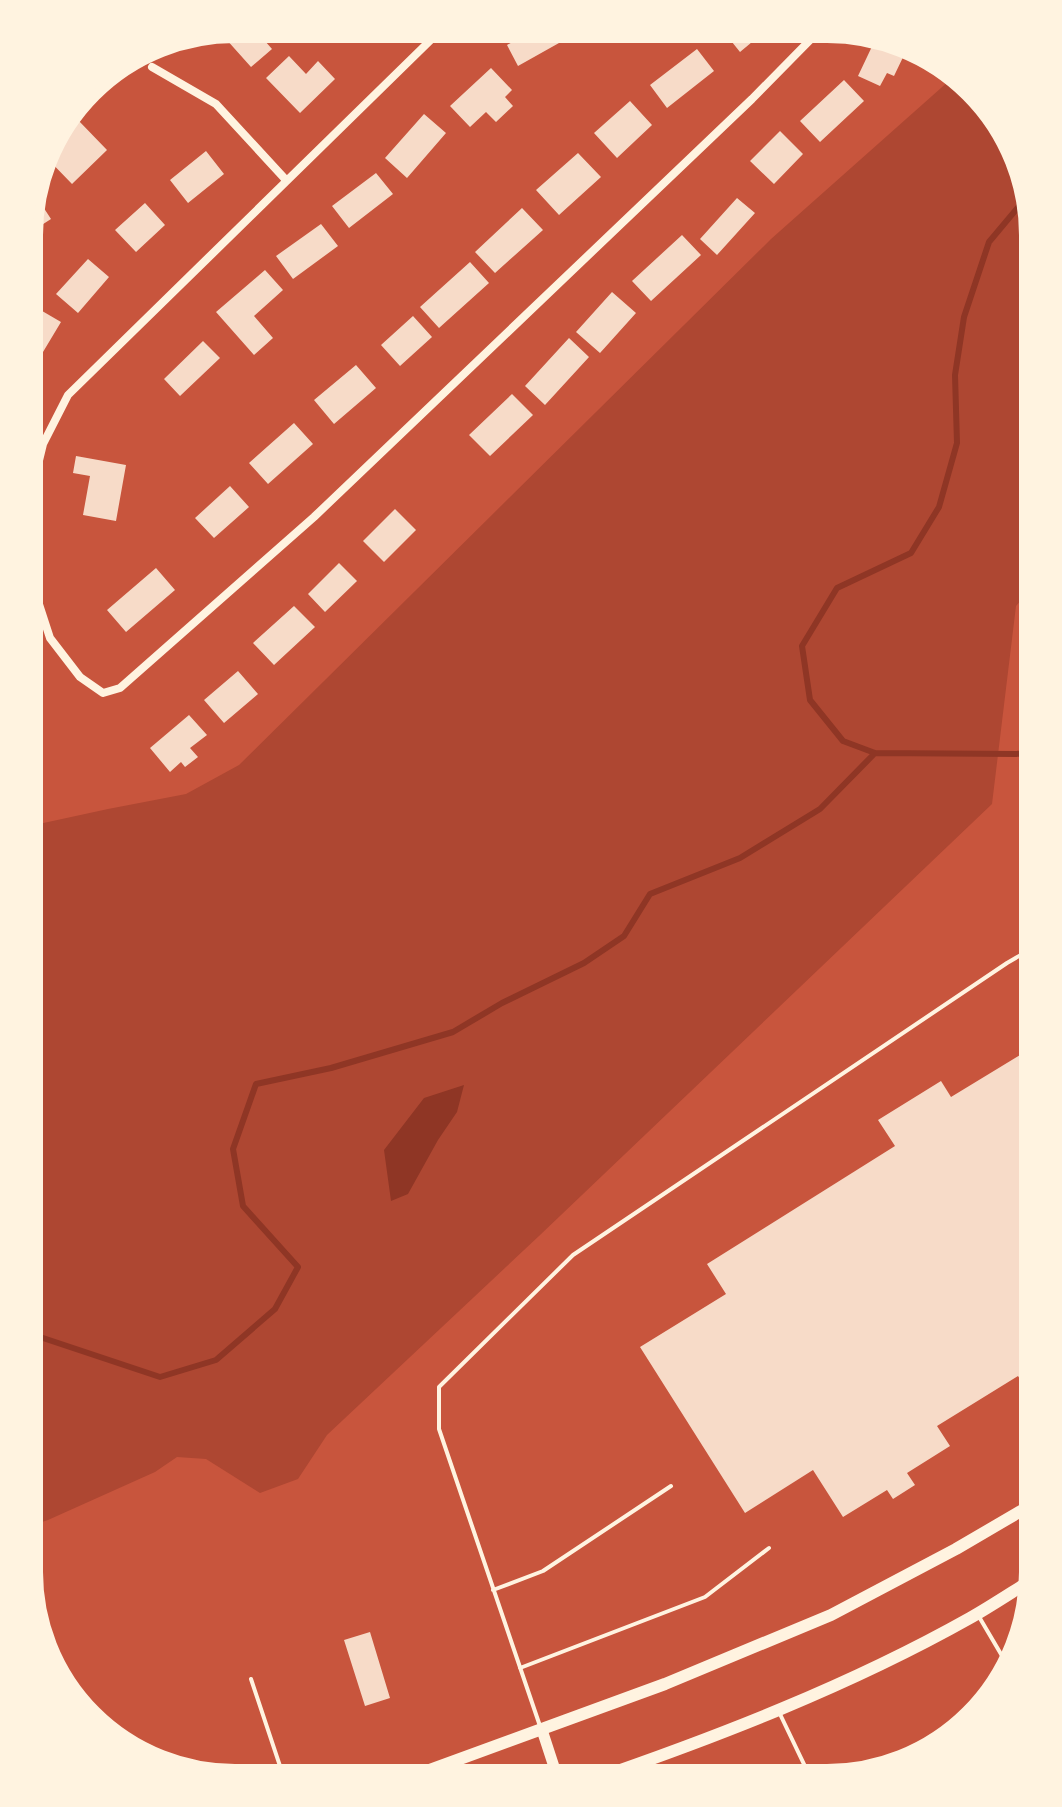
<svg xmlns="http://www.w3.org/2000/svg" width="1062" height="1807" font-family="Arial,sans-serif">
  <rect width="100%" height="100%" fill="#c8553d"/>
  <!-- green -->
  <path fill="#ae4732" d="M 959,72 L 1022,155 L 1038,235 L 1038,581 L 1016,606 L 992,804 L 539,1236 L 327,1435 L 298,1479 L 260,1493 L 206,1459 L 177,1457 L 155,1472 L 48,1520 L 24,1528 L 25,827 L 108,809 L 186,794 L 239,765 L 771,239 Z"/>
  <!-- water -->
  <path fill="#8f3625" d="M 464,1085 L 457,1112 L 438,1140 L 408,1194 L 391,1201 L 384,1150 L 424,1098 Z"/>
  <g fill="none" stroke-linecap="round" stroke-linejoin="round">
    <!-- stream -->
    <path stroke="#8f3625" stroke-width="6" d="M 875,753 L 1038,754
      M 24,1314 L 31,1334 L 160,1377 L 216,1360 L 275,1309 L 298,1267 L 243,1206 L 233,1149 L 256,1084 L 331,1068 L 453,1032 L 502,1003 L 584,963 L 624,936 L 650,894 L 740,858 L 820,809 L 875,753 L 843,741 L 810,700 L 802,646 L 837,588 L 911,553 L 939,507 L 957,443 L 955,375 L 964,317 L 989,242 L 1030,193"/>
  </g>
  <!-- building -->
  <path fill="#f7dbc8" d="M 235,24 L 250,24 L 272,49 L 251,67 L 217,29 L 220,27 Z
    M 517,26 L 549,26 L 559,43 L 518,66 L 507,45 L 523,36 Z
    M 720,27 L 770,27 L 740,52 Z
    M 876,38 L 906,51 L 894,76 L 887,73 L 880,86 L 858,76 Z
    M 697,49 L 714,71 L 667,108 L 650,85 Z
    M 289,56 L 306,74 L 318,61 L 335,79 L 300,113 L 266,78 Z
    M 491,68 L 512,90 L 505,97 L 513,106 L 496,122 L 486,112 L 470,127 L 450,106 Z
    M 844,80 L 864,101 L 820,142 L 800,121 Z
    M 630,101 L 652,125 L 617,158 L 594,133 Z
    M 424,114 L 446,133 L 407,178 L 385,158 Z
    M 78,120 L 107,150 L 72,184 L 42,153 Z
    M 780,131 L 803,154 L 774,184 L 750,161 Z
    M 206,151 L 224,174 L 188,203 L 170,180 Z
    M 578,153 L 601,177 L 559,215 L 536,190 Z
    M 376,173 L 393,194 L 349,228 L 332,206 Z
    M 34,193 L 51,219 L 37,228 L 26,211 L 29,196 Z
    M 737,198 L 755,213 L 717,255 L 700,239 Z
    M 145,203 L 165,225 L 136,252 L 115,230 Z
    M 522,208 L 543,230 L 495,273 L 475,252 Z
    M 321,224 L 338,246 L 293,279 L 276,256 Z
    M 682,235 L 701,255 L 651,301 L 632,281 Z
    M 88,259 L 109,277 L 78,313 L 56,294 Z
    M 470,262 L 489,283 L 439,328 L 420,307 Z
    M 265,270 L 283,290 L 254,316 L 273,338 L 254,355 L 216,312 Z
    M 612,292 L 636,313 L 600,353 L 576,332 Z
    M 37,308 L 61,322 L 34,367 L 26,362 L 26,327 Z
    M 413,316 L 432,337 L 400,366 L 381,345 Z
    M 569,338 L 589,357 L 545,405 L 525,386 Z
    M 203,341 L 220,358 L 180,396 L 164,379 Z
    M 356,365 L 376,388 L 334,424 L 314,400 Z
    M 512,394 L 533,415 L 490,456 L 469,435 Z
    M 294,423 L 313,444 L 268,484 L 249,463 Z
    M 76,456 L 126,465 L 116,521 L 83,515 L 90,476 L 73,473 Z
    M 230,486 L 249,507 L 214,538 L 195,518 Z
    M 395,509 L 416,530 L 384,562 L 363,541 Z
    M 339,563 L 357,581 L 325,612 L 308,594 Z
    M 156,568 L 175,590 L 126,632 L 107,610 Z
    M 294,606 L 315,627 L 274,665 L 253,643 Z
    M 25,658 L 40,673 L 25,686 Z
    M 238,671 L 258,694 L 224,723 L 204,700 Z
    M 189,715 L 207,735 L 190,748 L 198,757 L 185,767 L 181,762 L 170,772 L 150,748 Z
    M 1038,1044 L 1038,1372 L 1022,1382 L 1018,1376 L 937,1426 L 950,1446 L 907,1473 L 915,1485 L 893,1499 L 887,1490 L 843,1517 L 813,1470 L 745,1513 L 640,1347 L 726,1294 L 707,1264 L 895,1146 L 878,1120 L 941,1081 L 951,1097 Z
    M 370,1632 L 390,1698 L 365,1706 L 344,1640 Z"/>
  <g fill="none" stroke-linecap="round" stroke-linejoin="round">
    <!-- service -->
    <path stroke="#fff3e0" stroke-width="4" d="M 493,1590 L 543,1571 L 671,1486
      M 978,1615 L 1008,1666
      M 520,1668 L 705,1597 L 769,1548
      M 251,1679 L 285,1781
      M 779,1712 L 813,1783
      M 541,1729 L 439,1429 L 439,1387 L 573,1255 L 1007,963 L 1038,945"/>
    <!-- minor -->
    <path stroke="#fff3e0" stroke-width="8" d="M 446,25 L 68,395 L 43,444 L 26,514 L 35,592 L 50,638 L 80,677 L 103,693 L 120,688 L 314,517 L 752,99 L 814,36 L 817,28
      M 152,67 L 216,104 L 286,180"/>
    <!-- tertiary -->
    <path stroke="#fff3e0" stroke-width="11" d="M 542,1730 L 559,1782"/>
    <!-- secondary -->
    <path stroke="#fff3e0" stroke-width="12" d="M 397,1782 L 665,1684 L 831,1615 L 956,1549 L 1038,1501
      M 586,1782 C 717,1737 849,1686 970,1618 C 993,1605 1015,1590 1038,1576"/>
  </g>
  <!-- crop -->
  <path d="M0 0H1062V1807H0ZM235 38H827A197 197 0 0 1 1024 235V1572A197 197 0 0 1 827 1769H235A197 197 0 0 1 38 1572V235A197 197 0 0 1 235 38Z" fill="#fff3e0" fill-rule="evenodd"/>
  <path fill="none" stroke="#fff3e0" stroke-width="10" d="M235 38H827A197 197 0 0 1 1024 235V1572A197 197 0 0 1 827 1769H235A197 197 0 0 1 38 1572V235A197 197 0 0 1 235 38Z"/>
</svg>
